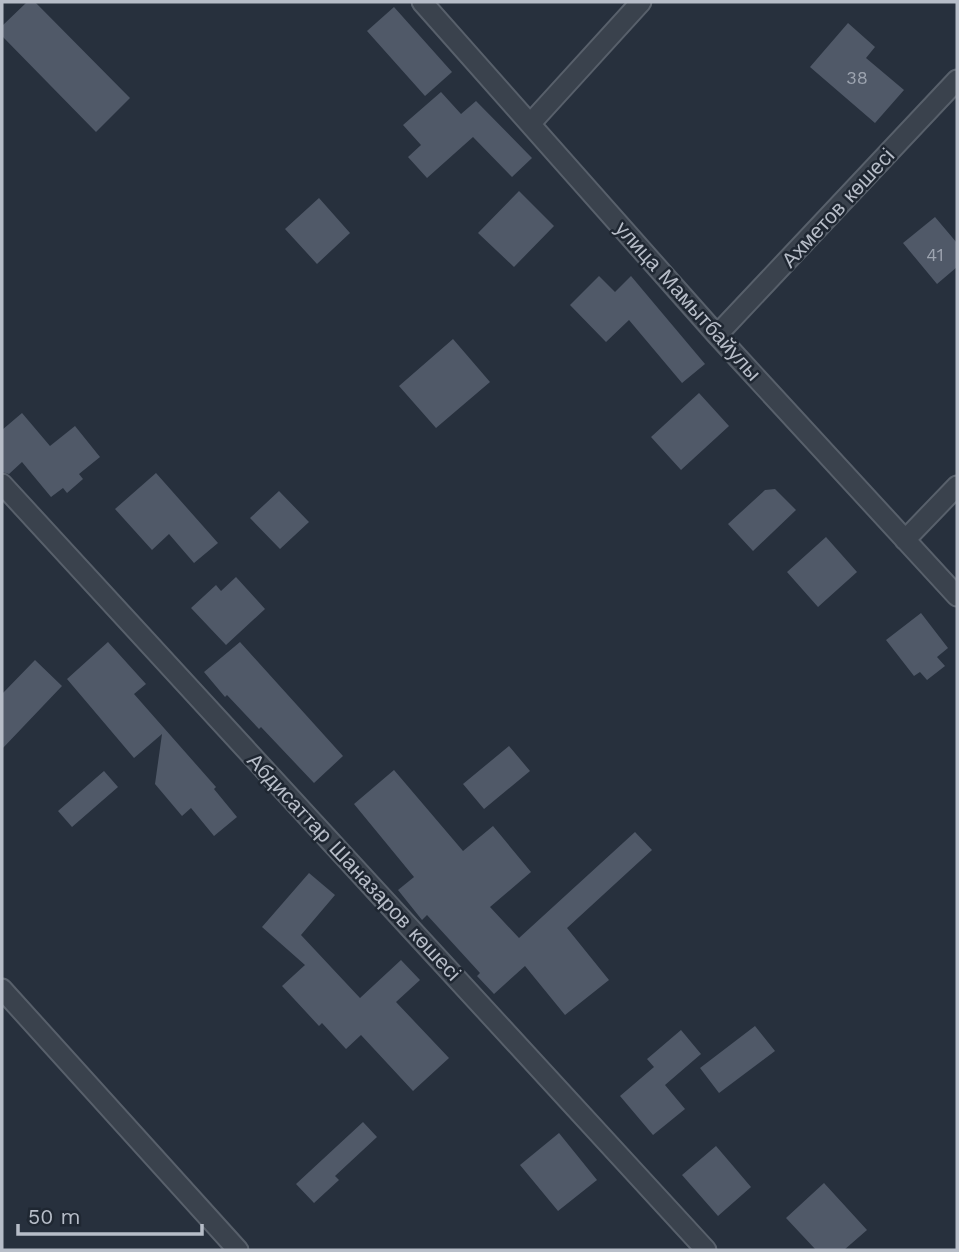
<svg xmlns="http://www.w3.org/2000/svg" width="959" height="1252" font-family="'Work Sans',sans-serif">
  <rect width="100%" height="100%" fill="#27303d"/>
  <!-- building -->
  <path fill="#505968" d="M 27,2 L 35,2 L 130,98 L 96,132 L 2,36 L 2,26 Z
    M 394,7 L 452,72 L 425,96 L 367,31 Z
    M 848,23 L 875,47 L 866,58 L 904,90 L 875,123 L 810,67 Z
    M 441,92 L 461,114 L 476,101 L 532,158 L 512,177 L 473,137 L 427,178 L 408,157 L 421,145 L 403,125 Z
    M 519,191 L 554,226 L 514,267 L 478,233 Z
    M 319,198 L 350,233 L 317,264 L 285,229 Z
    M 935,217 L 957,243 L 957,267 L 937,284 L 903,243 Z
    M 599,276 L 615,292 L 631,276 L 705,364 L 682,383 L 629,320 L 606,342 L 570,305 Z
    M 453,339 L 490,382 L 436,428 L 399,386 Z
    M 699,393 L 729,426 L 681,470 L 651,437 Z
    M 22,413 L 50,446 L 75,426 L 100,457 L 79,474 L 83,479 L 67,493 L 63,488 L 51,497 L 22,462 L 9,474 L 2,472 L 2,430 Z
    M 156,473 L 218,543 L 194,563 L 169,534 L 152,550 L 115,509 Z
    M 775,489 L 796,510 L 753,551 L 728,524 L 765,490 Z
    M 279,491 L 309,522 L 280,549 L 250,518 Z
    M 826,537 L 857,572 L 818,607 L 787,572 Z
    M 236,577 L 265,609 L 226,645 L 191,608 L 216,585 L 221,591 Z
    M 921,613 L 948,648 L 937,657 L 945,666 L 927,680 L 920,672 L 914,676 L 886,640 Z
    M 108,642 L 146,684 L 134,694 L 216,787 L 214,789 L 237,817 L 214,836 L 191,808 L 182,816 L 155,784 L 162,734 L 134,758 L 67,679 Z
    M 240,642 L 343,756 L 314,783 L 261,727 L 259,729 L 227,695 L 225,697 L 204,672 Z
    M 35,660 L 62,686 L 2,749 L 2,694 Z
    M 509,746 L 530,771 L 484,809 L 463,784 Z
    M 394,770 L 463,851 L 493,826 L 531,872 L 490,907 L 519,938 L 635,832 L 652,850 L 567,928 L 609,980 L 565,1015 L 525,966 L 494,994 L 477,976 L 480,973 L 427,915 L 422,920 L 398,890 L 414,877 L 354,804 Z
    M 104,771 L 118,787 L 72,827 L 58,811 Z
    M 309,873 L 335,895 L 301,935 L 360,998 L 401,960 L 420,980 L 396,1002 L 449,1058 L 413,1091 L 361,1035 L 346,1049 L 322,1023 L 319,1026 L 282,986 L 305,965 L 262,927 Z
    M 755,1026 L 775,1051 L 719,1093 L 700,1068 Z
    M 681,1030 L 701,1054 L 665,1085 L 685,1109 L 653,1135 L 620,1096 L 654,1067 L 647,1059 Z
    M 363,1122 L 377,1137 L 335,1176 L 339,1180 L 314,1203 L 296,1184 Z
    M 559,1133 L 597,1180 L 558,1211 L 520,1165 Z
    M 716,1146 L 751,1187 L 718,1216 L 682,1175 Z
    M 824,1183 L 867,1230 L 844,1250 L 816,1250 L 786,1218 Z"/>
  <g fill="none" stroke-linecap="round" stroke-linejoin="round">
    <!-- street casing -->
    <g stroke="#58606b" stroke-width="23">
      <path id="street" d="M 422,2 L 717,335 L 957,596
        M 530,124 L 641,2
        M 717,335 L 957,80
        M 2,484 L 706,1250
        M 905,540 L 957,486
        M 2,989 L 238,1250"/>
    </g>
    <!-- street -->
    <use href="#street" stroke="#3a424d" stroke-width="19"/>
  </g>
  <g text-anchor="middle" stroke-width="5" stroke-linejoin="round" paint-order="stroke">
    <!-- number labels -->
    <g font-size="18" fill="#9da4b0">
      <text x="857" y="84">38</text>
      <text x="935" y="261">41</text>
    </g>
    <!-- street labels -->
    <g font-size="21" fill="#b7bdc8" stroke="#1f2732">
      <text transform="translate(838 208) rotate(-47)" y="7">Ахметов көшесі</text>
      <text transform="translate(688 301) rotate(48)" y="7">улица Мамытбайулы</text>
      <text transform="translate(354 867) rotate(47)" y="7">Абдисаттар Шаназаров көшесі</text>
    </g>
  </g>
  <!-- border -->
  <rect width="959" height="1252" fill="none" stroke="#b7bdc8" stroke-width="7"/>
  <!-- scale -->
  <path d="M18 1224v10h184v-10" fill="none" stroke="#b7bdc8" stroke-width="3.5"/>
  <text x="28" y="1224" font-size="21" fill="#b7bdc8" stroke="#1f2732" stroke-width="5" paint-order="stroke">50 m</text>
</svg>
